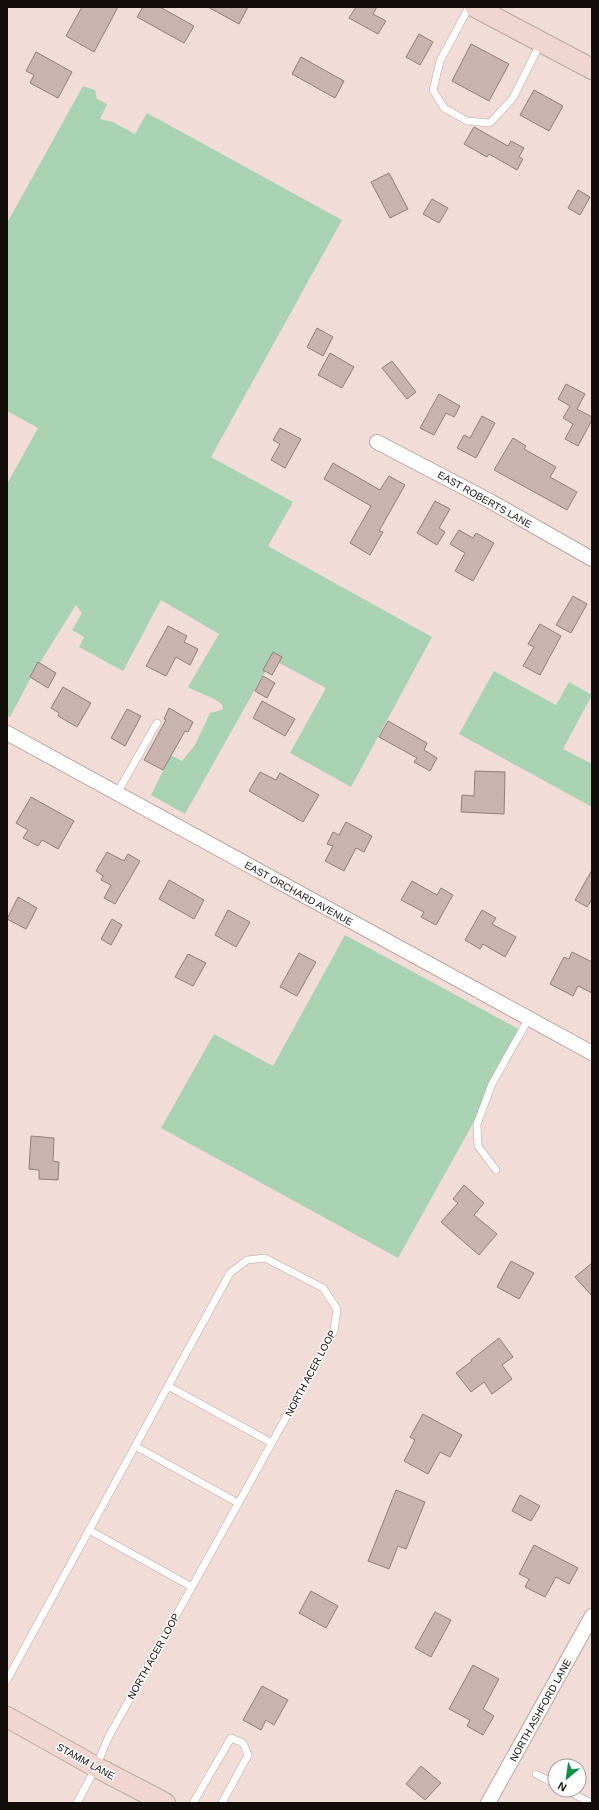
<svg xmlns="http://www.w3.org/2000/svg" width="599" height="1810" font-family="Arial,sans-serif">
  <rect width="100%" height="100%" fill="#f2dcd8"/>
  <!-- green -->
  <path fill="#a9d2b3" d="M 83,86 L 95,90 L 97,99 L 107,104 L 100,119 L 113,122 L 135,134 L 147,113 L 342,220 L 211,457 L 293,502 L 268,546 L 432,637 L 351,787 L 290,753 L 326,688 L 272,659 L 185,814 L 151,795 L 171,755 L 182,761 L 195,745 L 210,713 L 222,710 L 223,706 C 214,696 200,694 188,687 L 219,634 L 161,600 L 123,671 L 79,647 L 84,637 L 72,630 L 82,613 L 76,605 L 31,677 L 10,717 L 7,716 L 7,484 L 38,428 L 7,411 L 7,223 Z
    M 494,671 L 556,705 L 569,682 L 592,695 L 563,749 L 592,764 L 592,807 L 459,734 Z
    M 345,935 L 524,1032 L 398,1258 L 161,1128 L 214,1034 L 273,1066 Z"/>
  <!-- building -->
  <path fill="#c8b3af" stroke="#917e7a" d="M 82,7 L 118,7 L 94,52 L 66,36 Z
    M 143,7 L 160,7 L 194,26 L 184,43 L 137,17 Z
    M 208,7 L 248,7 L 239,24 Z
    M 356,7 L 377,7 L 373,14 L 386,21 L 378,34 L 349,18 Z
    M 419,34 L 433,42 L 420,65 L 406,57 Z
    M 471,44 L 509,64 L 489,101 L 452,81 Z
    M 36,52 L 72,72 L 58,98 L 30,83 L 34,75 L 26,71 Z
    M 301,57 L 344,81 L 335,98 L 292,74 Z
    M 534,90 L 563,106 L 549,131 L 520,115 Z
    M 474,127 L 508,146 L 511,141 L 524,148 L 519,157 L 523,159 L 517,170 L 489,154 L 487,157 L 464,144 Z
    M 389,173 L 408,209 L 390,218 L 371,182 Z
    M 578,190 L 590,197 L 580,215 L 568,208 Z
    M 432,199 L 448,208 L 439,223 L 423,214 Z
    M 317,328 L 333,337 L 323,356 L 307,347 Z
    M 330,353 L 354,367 L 342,388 L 318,375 Z
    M 392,361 L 416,392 L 407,399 L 382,368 Z
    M 566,384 L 585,394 L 577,409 L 592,417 L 592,420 L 578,446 L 565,439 L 573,424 L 563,418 L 570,406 L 558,399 Z
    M 439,394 L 460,406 L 454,417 L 446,413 L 434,435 L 420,428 Z
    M 482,416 L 495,423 L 476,458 L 457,448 L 464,435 L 470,438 Z
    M 280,428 L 301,439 L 285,468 L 271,460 L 280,444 L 273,440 Z
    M 513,438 L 526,446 L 524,449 L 556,467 L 550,477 L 577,492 L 567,510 L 494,470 Z
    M 333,463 L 380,490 L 389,476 L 405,485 L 379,531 L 383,532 L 370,555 L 350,543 L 371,506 L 324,479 Z
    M 435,501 L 450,509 L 439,528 L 445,532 L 437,545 L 417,533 Z
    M 459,530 L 473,538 L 476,533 L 494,543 L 473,581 L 455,571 L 465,553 L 450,544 Z
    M 573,596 L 587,604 L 571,633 L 556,625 Z
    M 540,624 L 561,636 L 540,675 L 523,666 L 534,647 L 528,644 Z
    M 168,626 L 187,636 L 184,642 L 198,649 L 190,665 L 176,657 L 166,676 L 146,666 Z
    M 273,652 L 282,657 L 272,675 L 263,670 Z
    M 38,662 L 56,673 L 48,688 L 30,677 Z
    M 263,676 L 275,683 L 267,698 L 255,691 Z
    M 63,687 L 91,703 L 77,727 L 58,716 L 59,713 L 51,708 Z
    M 262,701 L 295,719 L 285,736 L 253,718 Z
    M 169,708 L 193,722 L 188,732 L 185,731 L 163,770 L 144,760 L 166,720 L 164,719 Z
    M 127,709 L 141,716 L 125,746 L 111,738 Z
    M 388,721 L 427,743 L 424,750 L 437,758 L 430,771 L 414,762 L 417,758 L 379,737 Z
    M 475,771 L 505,772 L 504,814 L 461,812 L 462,795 L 474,796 Z
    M 260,772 L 276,780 L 280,773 L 319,795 L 303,822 L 249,791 Z
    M 31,797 L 74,821 L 58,849 L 42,840 L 38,846 L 23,838 L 28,830 L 16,823 Z
    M 346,822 L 372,836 L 364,852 L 356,848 L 344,871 L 325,861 L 333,846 L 327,844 L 333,832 L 339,835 Z
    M 107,852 L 124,861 L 128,854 L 140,861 L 115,904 L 104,898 L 111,885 L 101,880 L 103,876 L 96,871 Z
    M 592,870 L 592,899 L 587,907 L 575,900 Z
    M 169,880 L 204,900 L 194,919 L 159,899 Z
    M 412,881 L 437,895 L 441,888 L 453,895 L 436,925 L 421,917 L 424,912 L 401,900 Z
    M 18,897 L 37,908 L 26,929 L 7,919 Z
    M 228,910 L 250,922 L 236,947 L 215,935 Z
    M 482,910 L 496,918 L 492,924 L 516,937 L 505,957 L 483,944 L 480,949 L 465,940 Z
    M 112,919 L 122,925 L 111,945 L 101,939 Z
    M 572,952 L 592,962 L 592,993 L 578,986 L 573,996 L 550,984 L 564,957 L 569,959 Z
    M 299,953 L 316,962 L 297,996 L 280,987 Z
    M 188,954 L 206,963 L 193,986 L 175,977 Z
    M 31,1136 L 54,1138 L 53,1161 L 59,1162 L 58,1180 L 39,1179 L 39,1170 L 29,1169 Z
    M 464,1185 L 484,1203 L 474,1215 L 497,1234 L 479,1255 L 441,1222 L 458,1203 L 453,1199 Z
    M 511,1261 L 534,1273 L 519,1299 L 497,1287 Z
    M 592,1263 L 592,1296 L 575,1277 Z
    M 499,1338 L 513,1357 L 502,1365 L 512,1379 L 492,1394 L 484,1382 L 471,1392 L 456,1373 L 472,1361 L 471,1360 Z
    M 423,1414 L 462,1435 L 450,1457 L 440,1452 L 428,1474 L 404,1461 L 415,1440 L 410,1437 Z
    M 396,1490 L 425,1502 L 406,1549 L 398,1546 L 389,1569 L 368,1561 Z
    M 520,1495 L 540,1506 L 531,1521 L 512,1511 Z
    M 534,1545 L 578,1568 L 569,1584 L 556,1577 L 545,1597 L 525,1587 L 529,1579 L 519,1574 Z
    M 311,1591 L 338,1606 L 326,1628 L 299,1613 Z
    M 435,1612 L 451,1620 L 431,1657 L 415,1648 Z
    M 473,1665 L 499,1679 L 483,1709 L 494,1716 L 483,1735 L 467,1726 L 470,1720 L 449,1709 Z
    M 262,1686 L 288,1700 L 274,1725 L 266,1720 L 261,1730 L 243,1720 Z
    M 421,1766 L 441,1783 L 425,1800 L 406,1784 Z"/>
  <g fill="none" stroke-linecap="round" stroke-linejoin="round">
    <!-- lane casing -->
    <g stroke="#bba6a2" stroke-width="8">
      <path id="lane" d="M 469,7 L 440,61 L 433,90 L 444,108 L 467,121 L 490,123 L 513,98 L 541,42
        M 117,793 L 157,723
        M 496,1170 L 478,1146 L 477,1124 L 492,1084 L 529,1018
        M 168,1386 L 272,1443
        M 135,1446 L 238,1503
        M 89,1530 L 192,1587
        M 7,1680 L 230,1273 L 247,1260 L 265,1258 L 323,1288 L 337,1309 L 334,1331 L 108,1738 L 96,1767 L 77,1803
        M 536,1774 L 555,1784
        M 566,1790 L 591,1803
        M 193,1803 L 231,1738 L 243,1743 L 248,1755 L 222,1803"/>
    </g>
    <!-- street casing -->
    <g stroke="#bba6a2" stroke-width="16">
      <path id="street" d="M 377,442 L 490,501 L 592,559
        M 7,733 L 592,1053
        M 488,1803 L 592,1616"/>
    </g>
    <!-- secondary casing -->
    <g stroke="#bba6a2" stroke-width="22">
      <path id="secondary" d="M 475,7 L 592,69
        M 7,1717 L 96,1767 L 165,1803"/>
    </g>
    <!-- lane -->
    <use href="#lane" stroke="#fff" stroke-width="7"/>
    <!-- street -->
    <use href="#street" stroke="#fff" stroke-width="14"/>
    <!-- secondary -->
    <use href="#secondary" stroke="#f0d5d1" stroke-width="20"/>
  </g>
  <g text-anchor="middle" stroke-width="3" stroke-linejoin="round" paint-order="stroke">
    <!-- street labels -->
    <g font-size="10" fill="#120c0a" stroke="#fff">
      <text transform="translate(485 499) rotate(29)" y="4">EAST ROBERTS LANE</text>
      <text transform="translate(299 893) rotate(29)" y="4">EAST ORCHARD AVENUE</text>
      <text transform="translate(310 1373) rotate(-62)" y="4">NORTH ACER LOOP</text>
      <text transform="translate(153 1656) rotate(-61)" y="4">NORTH ACER LOOP</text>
      <text transform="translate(540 1710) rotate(-61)" y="4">NORTH ASHFORD LANE</text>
      <text transform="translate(86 1761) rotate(29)" y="4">STAMM LANE</text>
    </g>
  </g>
  <!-- border -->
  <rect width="599" height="1810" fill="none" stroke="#120c0a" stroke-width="16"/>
  <!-- north arrow -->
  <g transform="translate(567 1778) rotate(209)"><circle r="19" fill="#ffffff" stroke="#a09e9d"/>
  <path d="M0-3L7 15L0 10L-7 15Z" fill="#0f8d4a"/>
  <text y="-6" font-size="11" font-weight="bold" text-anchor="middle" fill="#120c0a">N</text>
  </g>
</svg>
